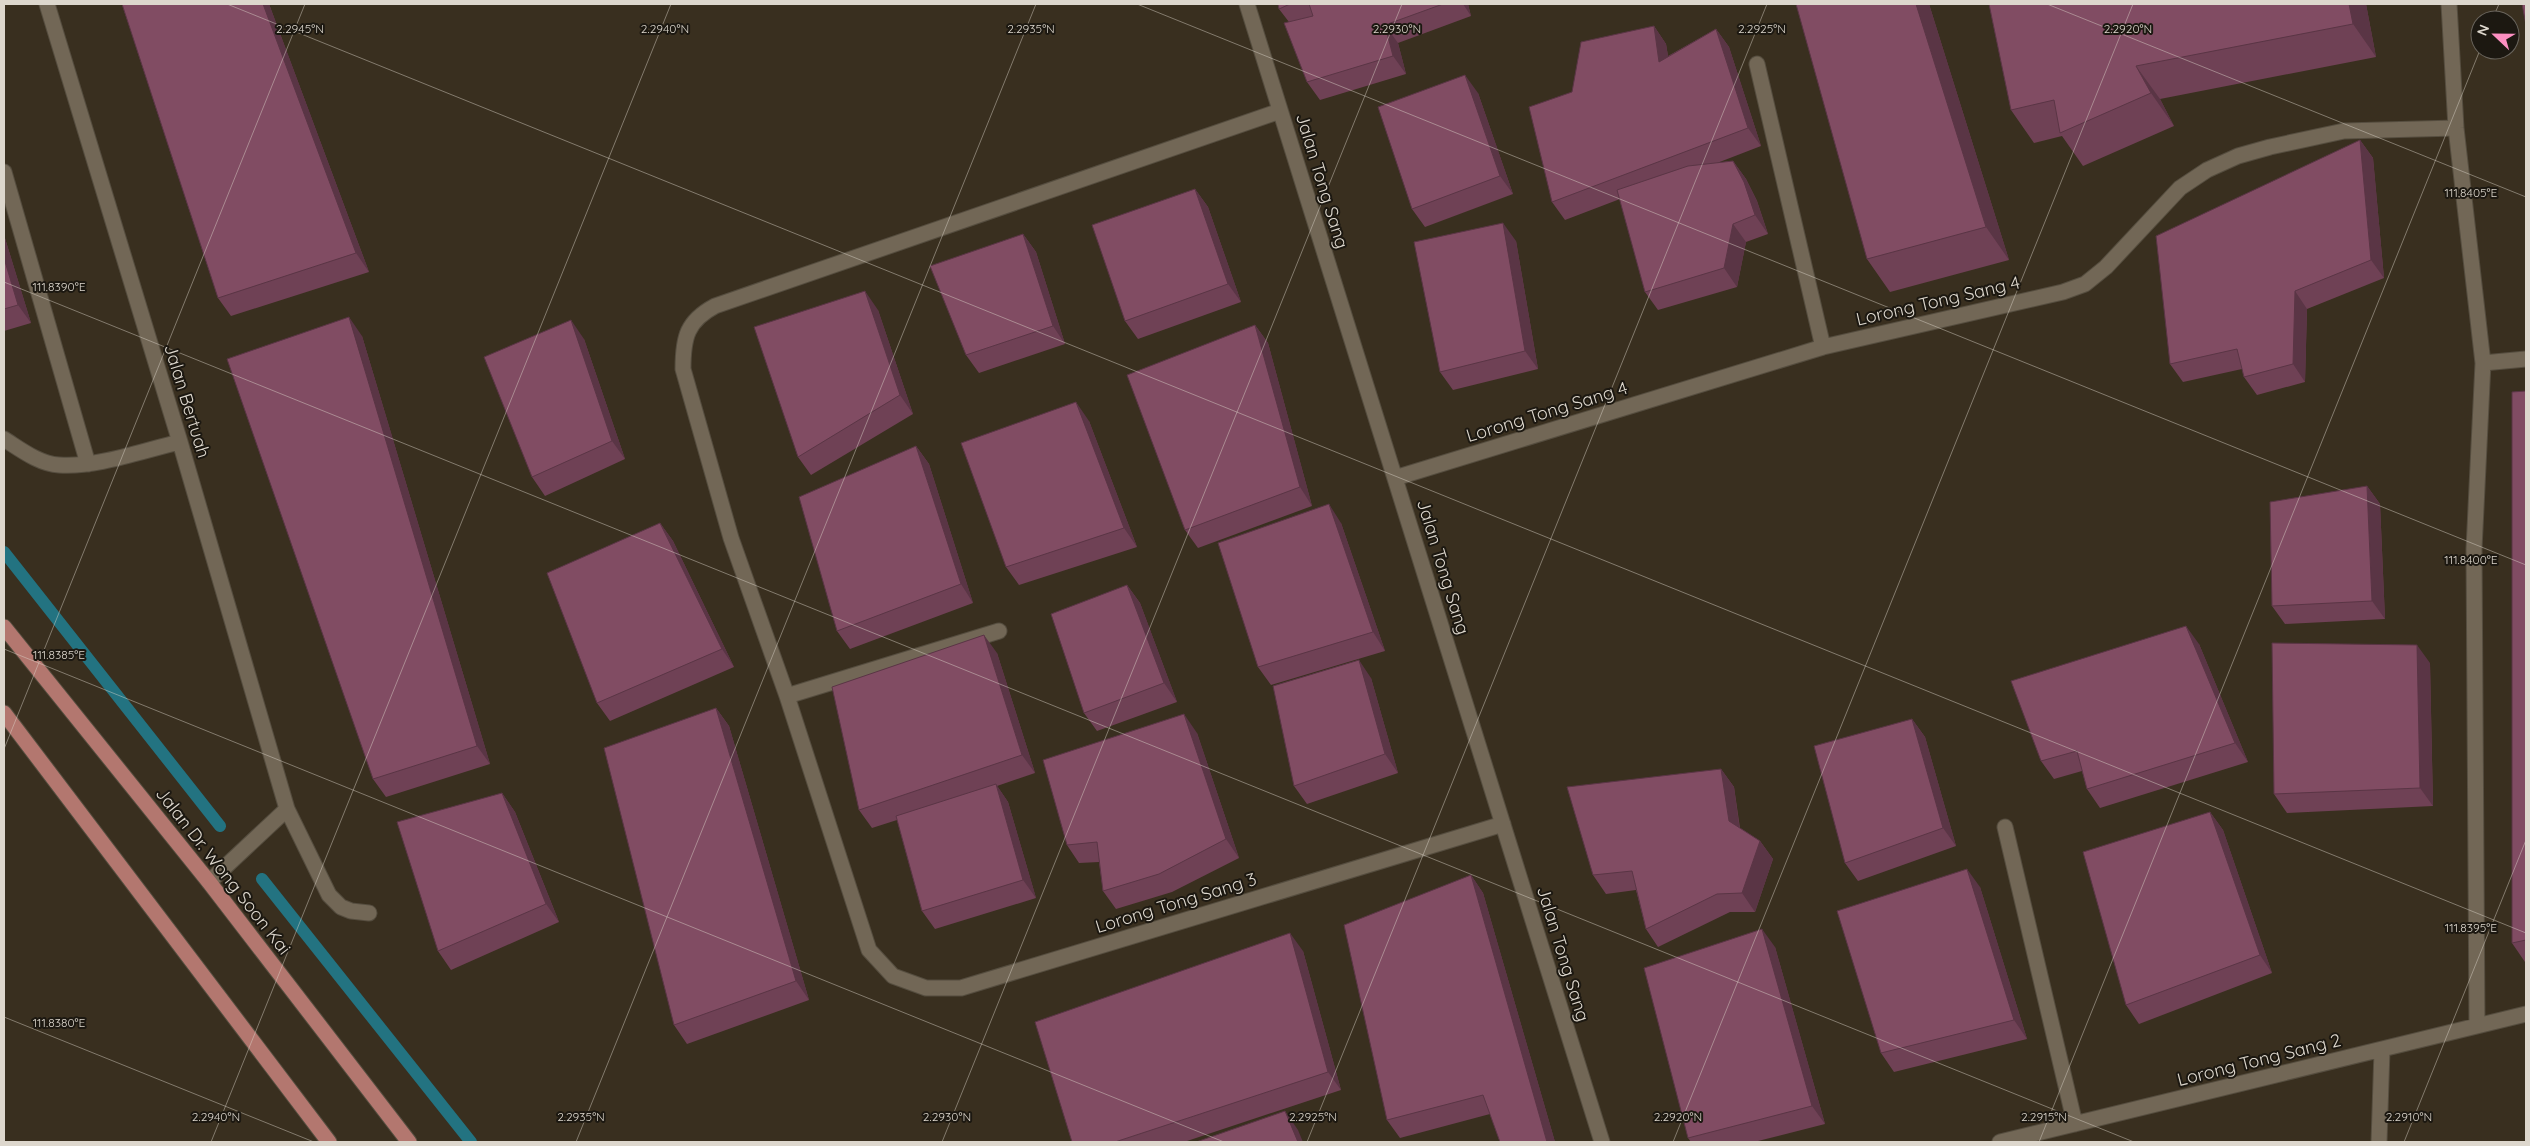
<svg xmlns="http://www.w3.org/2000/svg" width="2530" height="1146" font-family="Quicksand,sans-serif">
  <rect width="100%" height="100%" fill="#392f1f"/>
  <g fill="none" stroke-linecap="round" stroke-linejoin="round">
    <!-- stream -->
    <path stroke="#237381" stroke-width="12" d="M 4,552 L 220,826
      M 262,879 L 471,1142"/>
    <!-- minor casing -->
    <g stroke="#554d3f" stroke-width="17">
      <path id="minor" d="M 47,4 L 180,442 L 287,809 L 329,895 L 341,907 L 351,911 L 369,913
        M 1247,4 L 1602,1142
        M 2449,4 L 2456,128 L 2483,363 L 2474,549 L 2477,1025
        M 1757,64 L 1823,347
        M 1280,111 L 715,306 C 687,321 683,337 683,369 L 731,538 L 787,696 L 869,950 L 893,976 L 926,988 L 961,988 L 1503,824
        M 4,172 L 88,464
        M 2483,363 L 2526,359
        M 4,439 C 20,449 39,464 59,465 C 96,468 144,450 180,442
        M 1395,478 L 1823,347 L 2063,292 L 2085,284 L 2106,267 L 2180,188 L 2207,170 L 2238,156 L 2270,147 L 2344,131 L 2456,128
        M 787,696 L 999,631
        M 2005,827 L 2075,1124
        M 209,882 L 287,809
        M 2000,1142 L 2526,1014
        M 2379,1142 L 2382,1050"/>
    </g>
    <!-- major casing -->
    <g stroke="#554d3f" stroke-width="17">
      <path id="major" d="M 4,627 L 209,882 L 409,1142
        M 4,713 L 329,1142"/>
    </g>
    <!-- minor -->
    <use href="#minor" stroke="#726756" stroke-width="15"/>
    <!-- major -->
    <use href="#major" stroke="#b3776f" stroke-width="15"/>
  </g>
  <!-- wall -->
  <path fill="#6f4155" d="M 122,4 L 269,4 L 369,272 L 231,316 L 218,298 Z
    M 1278,4 L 1468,4 L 1471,16 L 1398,43 L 1406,74 L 1320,100 L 1307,82 L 1289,22 L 1279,9 Z
    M 1929,4 L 2009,260 L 1890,292 L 1867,259 Z
    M 1989,4 L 2366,4 L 2376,57 L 2160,99 L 2174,126 L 2083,166 L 2062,136 L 2034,143 L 2011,110 Z
    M 1654,26 L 1666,44 L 1668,56 L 1716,29 L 1729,47 L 1761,146 L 1717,163 L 1733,161 L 1746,179 L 1757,201 L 1768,234 L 1746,242 L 1737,287 L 1658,310 L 1645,292 L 1620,199 L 1565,220 L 1552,202 L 1572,92 Z
    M 1478,93 L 1513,194 L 1425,227 L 1412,209 Z
    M 2360,140 L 2373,158 L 2384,278 L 2307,309 L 2305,382 L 2257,395 L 2244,377 L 2242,369 L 2183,382 L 2170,364 Z
    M 1195,189 L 1208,207 L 1241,302 L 1138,339 L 1125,321 Z
    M 1023,234 L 1036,252 L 1065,344 L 979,373 L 966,355 Z
    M 4,235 L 31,323 L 4,331 Z
    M 1516,241 L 1538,369 L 1453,390 L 1440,372 Z
    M 878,310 L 913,414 L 811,475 L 798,457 Z
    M 1255,325 L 1268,343 L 1312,506 L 1198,548 L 1185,530 Z
    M 362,336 L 490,764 L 386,797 L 373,779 Z
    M 584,339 L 625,459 L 545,496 L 532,477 Z
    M 2526,391 L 2526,961 L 2525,962 L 2512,943 Z
    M 1089,421 L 1137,547 L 1019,585 L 1006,567 Z
    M 916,446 L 929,464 L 973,603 L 850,649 L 837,631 Z
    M 2367,486 L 2380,504 L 2385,619 L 2285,624 L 2272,606 Z
    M 660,523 L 673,541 L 734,667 L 610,721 L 597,703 Z
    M 1341,523 L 1385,651 L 1271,685 L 1258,667 Z
    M 1127,585 L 1140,603 L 1177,702 L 1097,731 L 1084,713 Z
    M 2199,644 L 2248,762 L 2100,808 L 2087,789 L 2082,771 L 2054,779 L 2041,761 Z
    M 997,653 L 1035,773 L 997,786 L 1008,802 L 1036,898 L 935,929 L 922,911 L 897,820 L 872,828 L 859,810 Z
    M 2430,663 L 2433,806 L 2287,813 L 2274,794 Z
    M 1371,678 L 1398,773 L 1307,804 L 1294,786 Z
    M 716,708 L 729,726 L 809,1000 L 687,1044 L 674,1025 Z
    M 1912,719 L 1925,737 L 1956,846 L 1858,881 L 1845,863 Z
    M 1197,733 L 1239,858 L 1172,892 L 1116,909 L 1103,891 L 1099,862 L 1079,863 L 1067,845 Z
    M 1721,769 L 1734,787 L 1740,828 L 1760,841 L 1773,859 L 1755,912 L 1730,912 L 1658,947 L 1646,929 L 1636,890 L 1606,894 L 1593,875 Z
    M 502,793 L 515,812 L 559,922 L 451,970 L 438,951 Z
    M 2210,812 L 2223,830 L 2272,973 L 2139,1024 L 2126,1005 Z
    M 1471,875 L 1483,893 L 1555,1142 L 1500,1142 L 1490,1114 L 1400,1138 L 1387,1120 Z
    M 1980,887 L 2027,1039 L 1894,1072 L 1881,1053 Z
    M 1775,947 L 1825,1124 L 1754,1142 L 1691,1142 L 1688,1138 Z
    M 1303,951 L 1341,1090 L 1184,1142 L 1072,1142 Z"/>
  <!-- shaded-wall -->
  <path fill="#5a3545" d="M 263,4 L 269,4 L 369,272 L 356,253 Z
    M 1463,4 L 1468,4 L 1471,16 Z
    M 1916,4 L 1929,4 L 2009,260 L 1986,227 Z
    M 2349,4 L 2366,4 L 2376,57 L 2353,24 Z
    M 1385,25 L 1398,43 L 1406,74 L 1393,56 Z
    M 1654,26 L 1666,44 L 1672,80 L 1659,62 Z
    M 1716,29 L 1729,47 L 1761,146 L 1748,128 Z
    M 2136,66 L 2160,99 L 2174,126 L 2151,93 Z
    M 1465,75 L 1478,93 L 1513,194 L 1500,176 Z
    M 2360,140 L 2373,158 L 2384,278 L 2371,260 Z
    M 1733,161 L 1746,179 L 1757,201 L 1768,234 L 1755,215 Z
    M 1195,189 L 1208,207 L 1241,302 L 1228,284 Z
    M 1503,223 L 1516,241 L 1538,369 L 1525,351 Z
    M 1733,224 L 1746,242 L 1737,287 L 1724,268 Z
    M 1023,234 L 1036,252 L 1065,344 L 1053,326 Z
    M 4,235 L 31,323 L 18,305 L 4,258 Z
    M 865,291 L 878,310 L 913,414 L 900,395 Z
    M 2295,291 L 2307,309 L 2305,382 L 2293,364 Z
    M 349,317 L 362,336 L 490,764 L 477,746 Z
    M 571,320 L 584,339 L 625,459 L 612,441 Z
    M 1255,325 L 1268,343 L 1312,506 L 1300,487 Z
    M 1076,402 L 1089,421 L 1137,547 L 1124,528 Z
    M 916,446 L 929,464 L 973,603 L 961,584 Z
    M 2367,486 L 2380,504 L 2385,619 L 2372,601 Z
    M 1329,504 L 1341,523 L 1385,651 L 1373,632 Z
    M 660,523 L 673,541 L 734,667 L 722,649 Z
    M 1127,585 L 1140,603 L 1177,702 L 1164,683 Z
    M 2186,626 L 2199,644 L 2248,762 L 2235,743 Z
    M 984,635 L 997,653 L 1035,773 L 1022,755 Z
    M 2417,645 L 2430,663 L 2433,806 L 2420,788 Z
    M 1359,660 L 1371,678 L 1398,773 L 1385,754 Z
    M 716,708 L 729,726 L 809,1000 L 796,981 Z
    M 1184,714 L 1197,733 L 1239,858 L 1226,839 Z
    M 1912,719 L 1925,737 L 1956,846 L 1943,828 Z
    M 1721,769 L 1734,787 L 1741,839 L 1729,821 Z
    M 996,784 L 1008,802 L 1036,898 L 1023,880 Z
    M 502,793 L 515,812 L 559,922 L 546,904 Z
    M 2210,812 L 2223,830 L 2272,973 L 2260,955 Z
    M 1760,841 L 1773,859 L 1755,912 L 1742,893 Z
    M 1967,869 L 1980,887 L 2027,1039 L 2014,1020 Z
    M 1471,875 L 1483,893 L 1555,1142 L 1547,1142 Z
    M 1762,929 L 1775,947 L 1825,1124 L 1812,1106 Z
    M 1290,933 L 1303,951 L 1341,1090 L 1328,1072 Z
    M 1285,1111 L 1298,1130 L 1303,1142 L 1298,1142 Z"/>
  <!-- building -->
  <path fill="#814c63" stroke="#5a3545" d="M 122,4 L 263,4 L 356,253 L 218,298 Z
    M 1278,4 L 1290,4 L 1279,9 Z
    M 1309,4 L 1443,4 L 1385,25 L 1393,56 L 1307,82 L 1284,23 L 1313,16 Z
    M 1796,4 L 1916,4 L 1986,227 L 1867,259 Z
    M 1989,4 L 2349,4 L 2353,24 L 2136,66 L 2151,93 L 2060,133 L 2054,100 L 2011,110 Z
    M 2522,4 L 2526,4 L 2526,25 Z
    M 1654,26 L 1659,62 L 1716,29 L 1748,128 L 1552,202 L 1529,107 L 1572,92 L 1581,42 Z
    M 1465,75 L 1500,176 L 1412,209 L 1378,107 Z
    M 2360,140 L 2371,260 L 2295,291 L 2293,364 L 2244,377 L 2237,349 L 2170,364 L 2156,236 Z
    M 1733,161 L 1744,182 L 1755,215 L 1733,224 L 1724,268 L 1645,292 L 1617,190 L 1688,166 Z
    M 1195,189 L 1228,284 L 1125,321 L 1092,225 Z
    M 1503,223 L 1525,351 L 1440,372 L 1414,242 Z
    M 1023,234 L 1053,326 L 966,355 L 930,266 Z
    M 4,258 L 18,305 L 4,309 Z
    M 865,291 L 900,395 L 798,457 L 754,327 Z
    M 349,317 L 477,746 L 373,779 L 227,359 Z
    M 571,320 L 612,441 L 532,477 L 484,357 Z
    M 1255,325 L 1300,487 L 1185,530 L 1127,375 Z
    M 2526,391 L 2526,940 L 2512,943 L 2512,392 Z
    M 1076,402 L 1124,528 L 1006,567 L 961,443 Z
    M 916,446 L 961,584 L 837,631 L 799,497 Z
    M 2367,486 L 2372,601 L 2272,606 L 2270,502 Z
    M 1329,504 L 1373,632 L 1258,667 L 1218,543 Z
    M 660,523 L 722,649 L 597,703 L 547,573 Z
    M 1127,585 L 1164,683 L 1084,713 L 1051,614 Z
    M 2186,626 L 2235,743 L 2087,789 L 2077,751 L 2041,761 L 2011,681 Z
    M 984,635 L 1022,755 L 859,810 L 832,687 Z
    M 2272,643 L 2417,645 L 2420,788 L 2274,794 Z
    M 1359,660 L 1385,754 L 1294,786 L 1273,686 Z
    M 716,708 L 796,981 L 674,1025 L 604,748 Z
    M 1184,714 L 1226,839 L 1159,874 L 1103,891 L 1097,842 L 1067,845 L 1043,760 Z
    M 1912,719 L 1943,828 L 1845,863 L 1814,746 Z
    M 1721,769 L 1729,821 L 1760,841 L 1742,893 L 1717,894 L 1646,929 L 1632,871 L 1593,875 L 1567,787 Z
    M 996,784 L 1023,880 L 922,911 L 896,816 Z
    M 502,793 L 546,904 L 438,951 L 397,822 Z
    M 2210,812 L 2260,955 L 2126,1005 L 2083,852 Z
    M 1967,869 L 2014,1020 L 1881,1053 L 1837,911 Z
    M 1471,875 L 1547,1142 L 1500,1142 L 1483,1095 L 1387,1120 L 1344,925 Z
    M 1762,929 L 1812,1106 L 1688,1138 L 1644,968 Z
    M 1290,933 L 1328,1072 L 1115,1142 L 1072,1142 L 1035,1022 Z
    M 1285,1111 L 1298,1142 L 1196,1142 Z"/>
  <!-- ticks -->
  <path fill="none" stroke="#ddd7cd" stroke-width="1" stroke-opacity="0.45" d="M 227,4 L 2526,933M 1137,4 L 2526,565M 2047,4 L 2526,197M 2492,20 L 2499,4M 4,282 L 2134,1142M 4,649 L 1224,1142M 4,749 L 305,4M 4,1017 L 314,1142M 211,1142 L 671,4M 576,1142 L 1036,4M 942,1142 L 1402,4M 1307,1142 L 1767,4M 1673,1142 L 2133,4M 2039,1142 L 2480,50M 2404,1142 L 2526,840"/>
  <g text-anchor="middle" stroke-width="4" stroke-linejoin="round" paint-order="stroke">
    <!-- street labels -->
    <g font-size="18" fill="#ddd7cd" stroke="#1c1811">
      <text transform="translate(1322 181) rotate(73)" y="6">Jalan Tong Sang</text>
      <text transform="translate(1938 301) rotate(-13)" y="6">Lorong Tong Sang 4</text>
      <text transform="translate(187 401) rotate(73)" y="6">Jalan Bertuah</text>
      <text transform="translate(1547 412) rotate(-17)" y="6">Lorong Tong Sang 4</text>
      <text transform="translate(1443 567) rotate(73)" y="6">Jalan Tong Sang</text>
      <text transform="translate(223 871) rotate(52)" y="6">Jalan Dr. Wong Soon Kai</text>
      <text transform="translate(1176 903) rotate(-17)" y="6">Lorong Tong Sang 3</text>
      <text transform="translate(1563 954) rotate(73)" y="6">Jalan Tong Sang</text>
      <text transform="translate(2259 1060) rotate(-14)" y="6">Lorong Tong Sang 2</text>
    </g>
  </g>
  <g font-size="12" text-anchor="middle" fill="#ddd7cd" stroke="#1c1811" stroke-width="4" stroke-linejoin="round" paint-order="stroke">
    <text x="300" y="33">2.2945°N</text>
    <text x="665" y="33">2.2940°N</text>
    <text x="1031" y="33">2.2935°N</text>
    <text x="1397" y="33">2.2930°N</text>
    <text x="1762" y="33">2.2925°N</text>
    <text x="2128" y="33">2.2920°N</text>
    <text x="2471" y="197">111.8405°E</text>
    <text x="59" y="291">111.8390°E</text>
    <text x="2471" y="564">111.8400°E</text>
    <text x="59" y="659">111.8385°E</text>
    <text x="2471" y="932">111.8395°E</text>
    <text x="59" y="1027">111.8380°E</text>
    <text x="216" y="1121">2.2940°N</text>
    <text x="581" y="1121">2.2935°N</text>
    <text x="947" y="1121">2.2930°N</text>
    <text x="1313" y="1121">2.2925°N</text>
    <text x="1678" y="1121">2.2920°N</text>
    <text x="2044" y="1121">2.2915°N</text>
    <text x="2409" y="1121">2.2910°N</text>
  </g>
  <!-- border -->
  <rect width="2530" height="1146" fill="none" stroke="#ddd7cd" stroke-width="10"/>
  <!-- north arrow -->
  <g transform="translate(2495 35) rotate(292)"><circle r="24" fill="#1c1811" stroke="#69645c"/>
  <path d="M0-4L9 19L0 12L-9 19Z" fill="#fc8fc1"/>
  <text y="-8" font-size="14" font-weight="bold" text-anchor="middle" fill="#ddd7cd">N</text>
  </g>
</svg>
